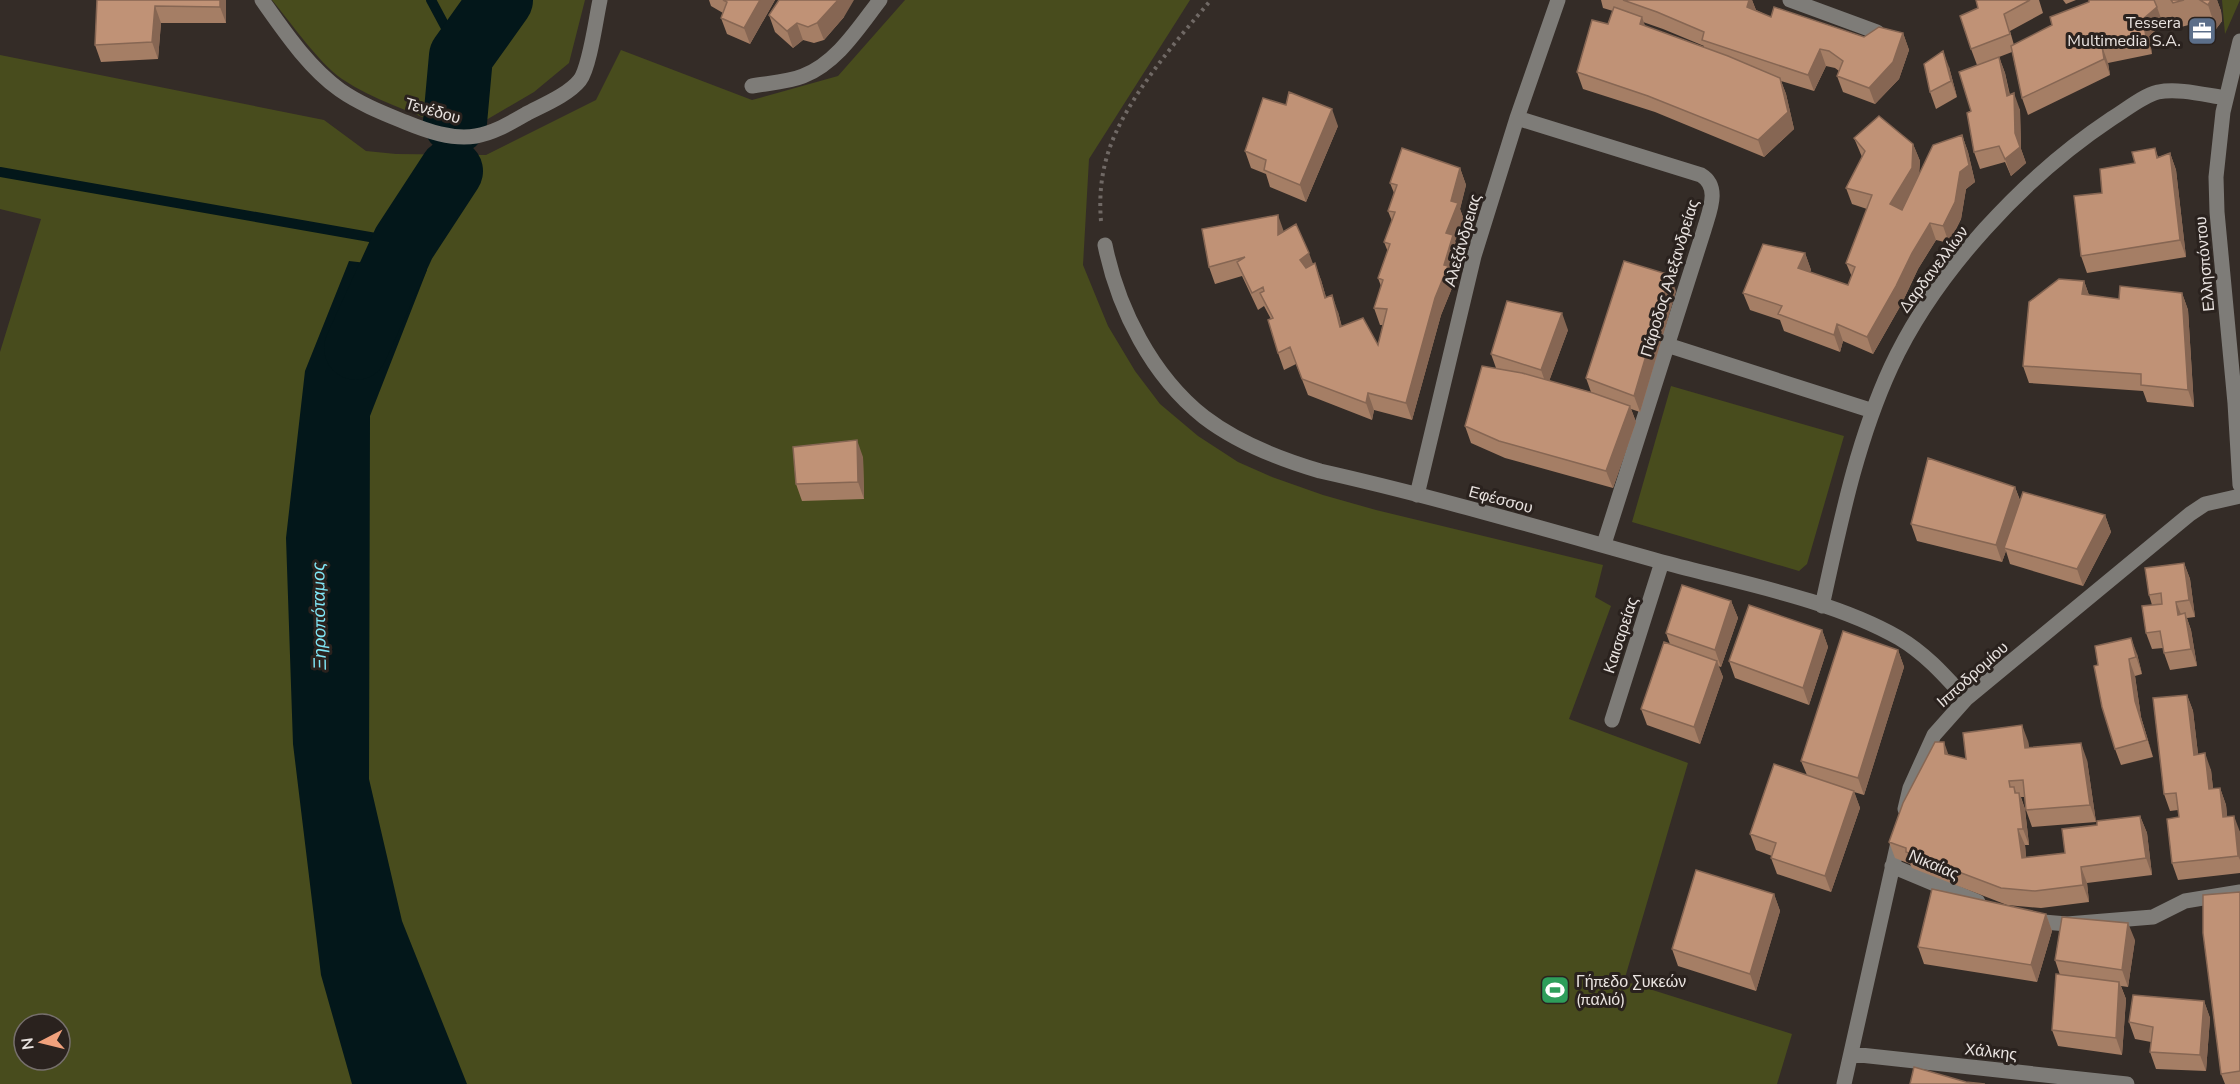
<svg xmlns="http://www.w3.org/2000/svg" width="2240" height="1084" font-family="'Nunito Sans',sans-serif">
  <rect width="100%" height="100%" fill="#342c27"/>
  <!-- green -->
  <path fill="#484c1d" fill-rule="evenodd" d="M 272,0 L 585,0 L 569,63 L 534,92 L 481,123 L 471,127 L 447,127 C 413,112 373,100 342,79 C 319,63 291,23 272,0 Z
    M 905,0 L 1190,0 L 1089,159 L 1083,265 L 1108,326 L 1135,371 L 1160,404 L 1198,436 L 1238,462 L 1272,477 L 1323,495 L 1376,510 L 1603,565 L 1595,597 L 1611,606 L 1569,719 L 1688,763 L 1624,981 L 1792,1034 L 1777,1084 L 0,1084 L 0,352 L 41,219 L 0,209 L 0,55 L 324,120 L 366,151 L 396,154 L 486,155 L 596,100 L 621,50 L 752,100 L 838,76 ZM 24,1024 L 60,1024 L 60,1060 L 24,1060 Z
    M 2222,0 L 2240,0 L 2225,34 Z
    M 1671,386 L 1844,436 L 1807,564 L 1799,571 L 1632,522 Z"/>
  <!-- water -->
  <path fill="#03171a" d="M 349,261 L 427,270 L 370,416 L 369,779 L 402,921 L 467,1084 L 352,1084 L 321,975 L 293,744 L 286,538 L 305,371 Z"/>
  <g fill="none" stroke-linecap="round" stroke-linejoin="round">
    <!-- stream -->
    <path stroke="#03171a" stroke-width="10" d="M 431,0 L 461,56
      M 0,172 L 404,243"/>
    <!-- river -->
    <path stroke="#03171a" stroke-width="64" d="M 455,122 L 461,56 L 501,0
      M 356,348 L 404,243 L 451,171"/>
    <!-- path -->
    <path stroke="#706965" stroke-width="4" stroke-dasharray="3 4.5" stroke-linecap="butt" d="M 1101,221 C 1099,198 1101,175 1108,153 C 1124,101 1176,41 1211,0"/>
    <!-- minor -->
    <path stroke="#7e7c78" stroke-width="15" d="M 262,0 C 284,31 308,67 340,90 C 360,104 383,113 405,122 C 427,131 452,140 476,136 C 494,133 510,123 526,114 C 543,105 568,95 580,80 C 590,66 596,18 600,0
      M 1790,0 L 1877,32
      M 2240,41 L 2223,112 L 2216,177 L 2217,212 L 2235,403 L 2240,485
      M 752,86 C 769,83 788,82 803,76 C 837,63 859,27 880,0
      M 1517,118 L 1701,175 C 1721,187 1709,212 1704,230 L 1604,544
      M 1105,245 C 1118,309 1152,376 1204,417 C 1238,443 1279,459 1320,471 C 1436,497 1551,531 1666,563 C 1741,583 1833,600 1899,638 C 1926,654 1945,676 1966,699
      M 1667,345 L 1873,411
      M 1417,495 L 1474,256 L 1517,118 L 1558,0
      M 1822,606 C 1840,525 1856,443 1891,367 C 1935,272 2024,177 2111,119 C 2126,110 2142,96 2158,92 C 2179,88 2205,95 2226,98
      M 1612,720 L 1662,562
      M 1905,809 L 1910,788 L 1934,735 L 1966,699 L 2190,514 L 2205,504 L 2240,496
      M 1892,866 L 1978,902
      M 2031,921 L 2067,924 L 2153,917 L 2185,901 L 2240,892
      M 1851,1054 L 2127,1084
      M 1844,1084 L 1899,838"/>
  </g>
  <!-- wall -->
  <path fill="#a57e65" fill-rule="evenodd" d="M 97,0 L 226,0 L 226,23 L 161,23 L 158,59 L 101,62 L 95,45 Z
    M 709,0 L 775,0 L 750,44 L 727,34 L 721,18 L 723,13 L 711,6 Z
    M 1601,0 L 1752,0 L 1756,10 L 1771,17 L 1864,37 L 1903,33 L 1909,50 L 1899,79 L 1875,104 L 1843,92 L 1837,76 L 1839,71 L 1835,68 L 1826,66 L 1814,91 L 1781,81 L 1786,94 L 1794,129 L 1764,157 L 1655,112 L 1583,89 L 1577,72 L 1608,24 L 1613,11 L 1603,8 ZM 1643,22 L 1663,29 L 1704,46 L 1704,47 L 1645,26 Z
    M 1976,0 L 2039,0 L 2043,13 L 2010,31 L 2014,45 L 2052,25 L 2089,2 L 2089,0 L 2217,0 L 2221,11 L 2222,21 L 2216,29 L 2204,21 L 2181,27 L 2179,20 L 2163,24 L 2149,36 L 2152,54 L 2108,63 L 2110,75 L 2028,115 L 2022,98 L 2012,52 L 1999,57 L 2005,73 L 2010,95 L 2020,110 L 2021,149 L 2026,163 L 2011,176 L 2005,162 L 1980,169 L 1974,152 L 1971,111 L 1977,65 L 1971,49 L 1978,8 Z
    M 2063,0 L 2076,0 L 2066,4 Z
    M 769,15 L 844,17 L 824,40 L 814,43 L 803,40 L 793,48 L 775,32 Z
    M 1949,67 L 1957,97 L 1936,109 L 1930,92 Z
    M 1338,126 L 1306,202 L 1270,187 L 1266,174 L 1251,168 L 1245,151 Z
    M 1962,135 L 1968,152 L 1975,182 L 1966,189 L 1961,219 L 1949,243 L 1936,240 L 1918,269 L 1902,303 L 1873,354 L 1843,341 L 1840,352 L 1784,331 L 1780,320 L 1750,310 L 1743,293 L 1805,253 L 1811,270 L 1810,272 L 1848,285 L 1852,277 L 1846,263 L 1867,209 L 1852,204 L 1846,188 L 1862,157 L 1854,138 L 1913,144 L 1920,161 L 1919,175 Z
    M 2155,148 L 2158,157 L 2170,153 L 2176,170 L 2186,257 L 2087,273 L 2081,256 L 2102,193 L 2135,163 Z
    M 1460,168 L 1466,185 L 1460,209 L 1464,220 L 1455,241 L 1459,252 L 1452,278 L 1454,283 L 1441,315 L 1412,420 L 1374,410 L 1372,420 L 1308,395 L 1296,364 L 1284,370 L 1278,353 L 1271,319 L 1264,306 L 1258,310 L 1242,276 L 1215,284 L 1209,267 L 1284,232 L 1313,264 L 1321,280 L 1326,297 L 1338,312 L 1342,327 L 1378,345 L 1383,325 L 1380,325 L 1374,308 L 1381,286 L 1378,278 L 1388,252 L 1384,242 L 1392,221 L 1388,211 L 1394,193 L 1390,183 Z
    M 2084,281 L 2089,295 L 2119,299 L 2182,293 L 2188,310 L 2194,407 L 2147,402 L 2143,391 L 2029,383 L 2023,366 Z
    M 1676,291 L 1640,412 L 1631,409 L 1636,422 L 1613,488 L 1505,458 L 1471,443 L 1465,426 L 1496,368 L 1491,354 L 1568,330 L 1549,381 L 1591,392 L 1586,378 Z
    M 863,457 L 864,499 L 802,501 L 796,484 Z
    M 2015,487 L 2020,500 L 2105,515 L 2111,532 L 2083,586 L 2010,564 L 2006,551 L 2002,562 L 1917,541 L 1911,524 Z
    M 2184,563 L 2190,579 L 2195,617 L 2187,618 L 2191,630 L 2197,666 L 2170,670 L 2164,653 L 2163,648 L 2152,649 L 2146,633 L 2152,605 L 2149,595 Z
    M 1731,601 L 1738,618 L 1721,667 L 1718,666 L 1723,677 L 1700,744 L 1647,725 L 1641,709 L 1670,644 L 1666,633 Z
    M 1822,630 L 1828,647 L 1809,705 L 1735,678 L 1729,661 Z
    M 1898,650 L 1904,667 L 1864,795 L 1854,792 L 1860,808 L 1831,892 L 1777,874 L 1771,858 L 1772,856 L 1756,850 L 1750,834 L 1807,775 L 1801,761 Z
    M 2137,654 L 2142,674 L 2135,676 L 2141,717 L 2153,757 L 2121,765 L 2115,749 L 2094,666 Z
    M 2187,695 L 2193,711 L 2198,754 L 2211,770 L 2213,789 L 2220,788 L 2226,805 L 2227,816 L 2240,832 L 2240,873 L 2178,880 L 2172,863 L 2179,817 L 2178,810 L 2170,811 L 2164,794 Z
    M 2028,741 L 2029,748 L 2087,760 L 2096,822 L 2032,827 L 2026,810 L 2025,797 L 2021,797 L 2025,809 L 2029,845 L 2025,845 L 2026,857 L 2065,853 L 2097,825 L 2140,816 L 2147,833 L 2152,875 L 2087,883 L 2089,902 L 2041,908 L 2007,905 L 1912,868 L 1910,864 L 1895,858 L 1889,842 L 1948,755 L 1966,759 Z
    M 2240,892 L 2240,1084 L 2225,1084 L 2221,1074 Z
    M 1774,894 L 1780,911 L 1756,991 L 1678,966 L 1672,949 Z
    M 2046,914 L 2052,931 L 2037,982 L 1924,964 L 1918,947 Z
    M 2135,940 L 2128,987 L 2121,986 L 2126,999 L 2122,1055 L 2058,1046 L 2052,1030 L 2060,975 L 2055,960 Z
    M 2204,1001 L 2210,1018 L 2206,1071 L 2156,1069 L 2150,1052 L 2151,1042 L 2135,1039 L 2129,1022 Z"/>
  <!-- shaded-wall -->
  <path fill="#866653" d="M 220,0 L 226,0 L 226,23 L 220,7 Z
    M 760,0 L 775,0 L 750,44 L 744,28 Z
    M 838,0 L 854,0 L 844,17 L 824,40 L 817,23 Z
    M 1749,0 L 1752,0 L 1757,13 L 1747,7 Z
    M 2211,0 L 2217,0 L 2221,11 L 2222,21 L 2216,29 L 2208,5 Z
    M 155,6 L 161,23 L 158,59 L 152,42 Z
    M 2157,7 L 2163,24 L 2149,36 L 2152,54 L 2146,37 L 2143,19 Z
    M 1642,17 L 1648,34 L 1640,24 Z
    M 797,23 L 803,40 L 793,48 L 787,31 Z
    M 1903,33 L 1909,50 L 1899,79 L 1875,104 L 1869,88 Z
    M 2102,46 L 2108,63 L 2110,75 L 2104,59 Z
    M 1820,49 L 1826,66 L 1814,91 L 1808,75 Z
    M 1943,51 L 1949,67 L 1957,97 L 1951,81 Z
    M 1999,57 L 2005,73 L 2013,113 L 2007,96 Z
    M 1780,78 L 1786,94 L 1794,129 L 1764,157 L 1758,140 Z
    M 2014,93 L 2020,110 L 2021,149 L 2026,163 L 2011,176 L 2005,159 L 2015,133 Z
    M 1332,109 L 1338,126 L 1306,202 L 1300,185 Z
    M 1962,135 L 1968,152 L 1975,182 L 1966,189 L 1961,219 L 1949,243 L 1943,226 Z
    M 1913,144 L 1920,161 L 1918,185 L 1896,221 L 1890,204 Z
    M 2170,153 L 2176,170 L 2186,257 L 2180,240 Z
    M 1460,168 L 1466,185 L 1460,209 L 1464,220 L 1455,241 L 1459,252 L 1452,278 L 1454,283 L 1441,315 L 1412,420 L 1406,403 L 1444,265 L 1446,233 L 1451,201 Z
    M 1278,215 L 1284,232 L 1278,235 Z
    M 1930,223 L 1936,240 L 1918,269 L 1902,303 L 1873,354 L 1867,337 L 1912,253 Z
    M 1309,253 L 1315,269 L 1307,277 L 1300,260 Z
    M 1805,253 L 1811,270 L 1805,285 L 1798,268 Z
    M 1315,263 L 1321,280 L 1331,315 L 1325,298 Z
    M 1670,275 L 1676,291 L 1640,412 L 1634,396 Z
    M 2084,281 L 2090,298 L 2082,294 Z
    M 2182,293 L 2188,310 L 2194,407 L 2188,390 Z
    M 1332,295 L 1338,312 L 1346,344 L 1340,327 Z
    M 1562,313 L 1568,330 L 1547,387 L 1541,370 Z
    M 1837,324 L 1843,341 L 1840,352 L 1834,335 Z
    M 1368,393 L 1374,410 L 1372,420 L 1366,403 Z
    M 1630,406 L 1636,422 L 1613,488 L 1606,471 Z
    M 857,440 L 863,457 L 864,499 L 858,482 Z
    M 2015,487 L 2021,504 L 2004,548 L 2006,551 L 2002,562 L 1996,545 Z
    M 2105,515 L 2111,532 L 2083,586 L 2077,569 Z
    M 2184,563 L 2190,579 L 2195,617 L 2189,600 Z
    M 1731,601 L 1738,618 L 1721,667 L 1715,650 Z
    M 2176,602 L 2183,619 L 2178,615 Z
    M 2185,613 L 2191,630 L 2197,666 L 2191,649 Z
    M 1822,630 L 1828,647 L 1809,705 L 1803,688 Z
    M 2131,638 L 2137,654 L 2142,674 L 2136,657 Z
    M 1898,650 L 1904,667 L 1864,795 L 1858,778 Z
    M 2129,659 L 2135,676 L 2141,717 L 2153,757 L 2135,701 Z
    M 1717,661 L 1723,677 L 1700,744 L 1694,727 Z
    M 2187,695 L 2193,711 L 2200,771 L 2194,755 Z
    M 2022,725 L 2028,741 L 2031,765 L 2025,748 Z
    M 1944,742 L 1950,759 L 1945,754 Z
    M 2081,743 L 2087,760 L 2096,822 L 2090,805 Z
    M 2205,753 L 2211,770 L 2215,806 L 2209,789 Z
    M 2014,787 L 2020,803 L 2019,793 L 2025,809 L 2029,845 L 2023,829 Z
    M 2220,788 L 2226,805 L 2229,834 L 2223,817 Z
    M 1854,791 L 1860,808 L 1831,892 L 1825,876 Z
    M 2140,816 L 2147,833 L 2152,875 L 2146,858 Z
    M 2234,816 L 2240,832 L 2240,860 L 2238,856 Z
    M 2018,829 L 2025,845 L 2028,875 L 2022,858 Z
    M 2081,867 L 2087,883 L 2089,902 L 2083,885 Z
    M 1774,894 L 1780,911 L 1756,991 L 1750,974 Z
    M 2046,914 L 2052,931 L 2037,982 L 2031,965 Z
    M 2128,923 L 2135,940 L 2128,987 L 2122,970 Z
    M 2119,982 L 2126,999 L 2122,1055 L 2116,1038 Z
    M 2204,1001 L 2210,1018 L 2206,1071 L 2200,1055 Z"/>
  <!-- building -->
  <path fill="#c09276" stroke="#866653" stroke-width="1.5" d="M 97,0 L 220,0 L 220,7 L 155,6 L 152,42 L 95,45 Z
    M 723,0 L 760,0 L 744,28 L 721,18 L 727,2 Z
    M 779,0 L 838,0 L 817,23 L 808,27 L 797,23 L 787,31 L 769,15 Z
    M 1623,0 L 1749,0 L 1747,7 L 1771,17 L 1774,7 L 1864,37 L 1879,27 L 1903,33 L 1893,62 L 1869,88 L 1837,76 L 1843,61 L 1829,51 L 1820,49 L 1808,75 L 1702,40 L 1704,32 L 1657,12 Z
    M 1976,0 L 2030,0 L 2004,14 L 2010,34 L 1971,49 L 1960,16 L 1978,8 Z
    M 2089,0 L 2154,0 L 2157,7 L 2143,19 L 2146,37 L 2102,46 L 2104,59 L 2022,98 L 2011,46 L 2052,25 L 2050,17 L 2089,2 Z
    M 2171,0 L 2184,0 L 2173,3 Z
    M 2200,0 L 2211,0 L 2208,5 Z
    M 1614,7 L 1642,17 L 1640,24 L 1728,56 L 1780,78 L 1788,112 L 1758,140 L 1648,96 L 1577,72 L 1592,20 L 1608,24 Z
    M 1943,51 L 1951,81 L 1930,92 L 1924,64 Z
    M 1999,57 L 2007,96 L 2014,93 L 2015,133 L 2020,147 L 2005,159 L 1999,146 L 1974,152 L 1967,113 L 1971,111 L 1959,72 Z
    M 1289,92 L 1332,109 L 1300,185 L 1264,170 L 1266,160 L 1245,151 L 1263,98 L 1286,105 Z
    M 1879,116 L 1913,144 L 1912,168 L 1890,204 L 1902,210 L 1933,145 L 1962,135 L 1969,165 L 1960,172 L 1955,202 L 1943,226 L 1930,223 L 1912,253 L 1896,286 L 1867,337 L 1837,324 L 1834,335 L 1778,314 L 1782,306 L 1743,293 L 1763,244 L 1805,253 L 1798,268 L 1848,285 L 1855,267 L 1846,263 L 1872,195 L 1846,188 L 1865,151 L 1854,138 Z
    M 1402,148 L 1460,168 L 1451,201 L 1458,203 L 1446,233 L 1453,235 L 1444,265 L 1448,266 L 1435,298 L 1406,403 L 1368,393 L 1366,403 L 1302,379 L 1290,347 L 1278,353 L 1268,320 L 1273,318 L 1260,293 L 1264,291 L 1263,287 L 1252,293 L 1237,262 L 1245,257 L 1209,267 L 1202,229 L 1278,215 L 1278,235 L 1296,224 L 1309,253 L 1300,260 L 1306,268 L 1315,263 L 1325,298 L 1332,295 L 1340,327 L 1363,318 L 1378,345 L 1387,309 L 1374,308 L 1383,280 L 1378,278 L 1390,244 L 1384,242 L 1395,212 L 1388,211 L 1397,185 L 1390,183 Z
    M 2155,148 L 2157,158 L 2170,153 L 2180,240 L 2081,256 L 2074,196 L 2102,193 L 2100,169 L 2135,163 L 2132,152 Z
    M 1624,261 L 1670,275 L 1634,396 L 1586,378 Z
    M 2059,279 L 2084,281 L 2082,294 L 2119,299 L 2120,286 L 2182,293 L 2188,390 L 2141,385 L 2141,374 L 2023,366 L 2029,302 Z
    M 1507,301 L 1562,313 L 1541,370 L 1491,354 Z
    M 1482,366 L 1522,373 L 1593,393 L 1630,406 L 1606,471 L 1499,441 L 1465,426 Z
    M 857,440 L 858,482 L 796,484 L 793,447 Z
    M 1928,458 L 2015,487 L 1996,545 L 1911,524 Z
    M 2023,492 L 2105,515 L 2077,569 L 2004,548 Z
    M 2184,563 L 2189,600 L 2176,602 L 2178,615 L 2185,613 L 2191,649 L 2164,653 L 2160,631 L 2146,633 L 2142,606 L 2162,604 L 2161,593 L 2149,595 L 2145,568 Z
    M 1682,585 L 1731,601 L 1715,650 L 1666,633 Z
    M 1749,605 L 1822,630 L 1803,688 L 1729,661 Z
    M 1843,631 L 1898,650 L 1858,778 L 1801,761 Z
    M 2131,638 L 2136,657 L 2129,659 L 2135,701 L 2147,740 L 2115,749 L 2102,707 L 2094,666 L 2098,665 L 2095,646 Z
    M 1664,642 L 1717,661 L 1694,727 L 1641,709 Z
    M 2187,695 L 2194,755 L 2205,753 L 2209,789 L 2220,788 L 2223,817 L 2234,816 L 2238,856 L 2172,863 L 2167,819 L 2179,817 L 2176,793 L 2164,794 L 2153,698 Z
    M 2022,725 L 2025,748 L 2081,743 L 2090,805 L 2026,810 L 2023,780 L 2009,781 L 2010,787 L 2014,787 L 2015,793 L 2019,793 L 2023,829 L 2018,829 L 2022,858 L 2065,853 L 2062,829 L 2097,825 L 2097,821 L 2140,816 L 2146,858 L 2081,867 L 2083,885 L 2035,891 L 2001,888 L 1906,852 L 1906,848 L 1889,842 L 1903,803 L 1935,742 L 1944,742 L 1945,754 L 1966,759 L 1963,733 Z
    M 1774,764 L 1854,791 L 1825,876 L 1771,858 L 1776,843 L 1750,834 Z
    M 1696,870 L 1774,894 L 1750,974 L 1672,949 Z
    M 1932,889 L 2046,914 L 2031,965 L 1918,947 Z
    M 2240,892 L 2240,1071 L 2221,1074 L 2203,933 L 2203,895 Z
    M 2062,917 L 2128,923 L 2122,970 L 2055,960 Z
    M 2056,974 L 2119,982 L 2116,1038 L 2052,1030 Z
    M 2133,995 L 2204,1001 L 2200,1055 L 2150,1052 L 2153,1027 L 2129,1022 Z
    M 1914,1067 L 1966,1082 L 1985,1084 L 1910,1084 Z"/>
  <!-- icons -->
  <defs>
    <g id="office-square" transform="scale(1.5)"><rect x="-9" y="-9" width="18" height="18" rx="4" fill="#5c6f8a" stroke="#2a221e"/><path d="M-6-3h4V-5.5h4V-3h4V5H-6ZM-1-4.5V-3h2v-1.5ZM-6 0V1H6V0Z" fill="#fff"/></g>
    <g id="stadium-square" transform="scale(1.5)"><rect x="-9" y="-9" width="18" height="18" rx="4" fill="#2e9e5b" stroke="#2a221e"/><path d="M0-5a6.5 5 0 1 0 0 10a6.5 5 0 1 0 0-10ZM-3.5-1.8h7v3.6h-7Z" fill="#fff"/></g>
  </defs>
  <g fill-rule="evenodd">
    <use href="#office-square" x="2202" y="31"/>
    <use href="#stadium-square" x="1555" y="990"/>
  </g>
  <g text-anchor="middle" stroke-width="6" stroke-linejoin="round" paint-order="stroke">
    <!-- poi labels -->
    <g font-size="16" fill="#e9e3e0" stroke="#2a221e" text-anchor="end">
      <text x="2181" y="28">Tessera<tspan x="2181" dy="18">Multimedia S.A.</tspan></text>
      <text x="1576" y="987" text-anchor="start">Γήπεδο Συκεών<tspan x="1576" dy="18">(παλιό)</tspan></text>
    </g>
    <!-- street labels -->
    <g font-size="16" fill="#e9e3e0" stroke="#2a221e">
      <text transform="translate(433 110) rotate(16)" y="6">Τενέδου</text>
      <text transform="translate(1462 240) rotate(-74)" y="6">Αλεξάνδρειας</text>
      <text transform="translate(2204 264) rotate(-95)" y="6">Ελλησπόντου</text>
      <text transform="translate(1933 269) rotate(-53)" y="6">Δαρδανελλίων</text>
      <text transform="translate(1669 278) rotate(-73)" y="6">Πάροδος Αλεξανδρείας</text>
      <text transform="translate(1501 499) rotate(15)" y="6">Εφέσσου</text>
      <text transform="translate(1620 635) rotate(-72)" y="6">Καισαρείας</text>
      <text transform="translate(1972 674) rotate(-42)" y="6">Ιπποδρομίου</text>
      <text transform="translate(1934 864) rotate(23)" y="6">Νικαίας</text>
      <text transform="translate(1991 1051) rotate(6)" y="6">Χάλκης</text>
    </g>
    <!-- water labels -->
    <g font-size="18" font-style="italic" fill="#80e7f7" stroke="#2a221e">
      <text transform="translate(319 616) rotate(-91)" y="6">Ξηροπόταμος</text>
    </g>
  </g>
  <!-- north arrow -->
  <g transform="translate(42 1042) rotate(263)"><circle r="28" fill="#2a221e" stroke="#766f6c" stroke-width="1.5"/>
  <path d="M0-4.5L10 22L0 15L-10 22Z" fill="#f1a17c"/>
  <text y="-9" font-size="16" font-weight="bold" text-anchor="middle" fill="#e9e3e0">N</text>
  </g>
</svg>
